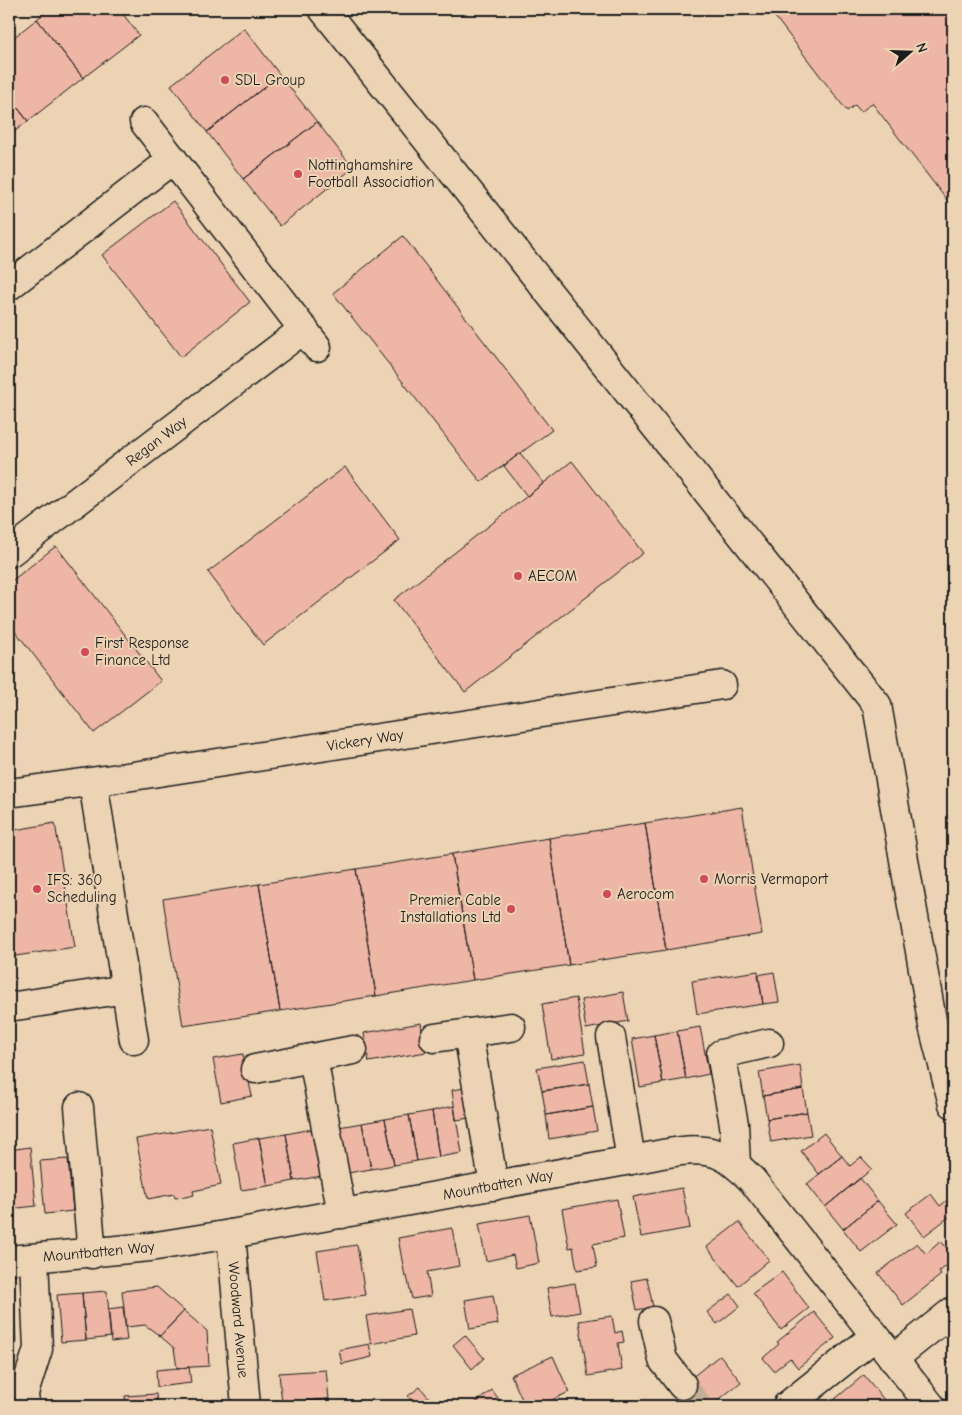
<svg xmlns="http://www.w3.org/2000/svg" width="962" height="1415" font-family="'Comic Neue',sans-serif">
  <rect width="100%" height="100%" fill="#ecd3b4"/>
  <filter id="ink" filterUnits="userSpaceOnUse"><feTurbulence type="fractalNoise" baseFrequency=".02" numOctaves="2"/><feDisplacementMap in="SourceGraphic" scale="10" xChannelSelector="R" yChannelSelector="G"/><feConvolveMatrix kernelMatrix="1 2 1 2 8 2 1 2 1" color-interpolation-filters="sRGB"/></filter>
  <g filter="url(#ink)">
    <!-- building -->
    <path fill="#eeb6a5" stroke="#1c1c1c" d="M 50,9 L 119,9 L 139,35 L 83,78 L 37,19 Z
      M 769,9 L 953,9 L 953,208 L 872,103 L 861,112 L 855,105 L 847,111 Z
      M 37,19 L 83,78 L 28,121 L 9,97 L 9,41 Z
      M 244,28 L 280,75 L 207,132 L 171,85 Z
      M 280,75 L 317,122 L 243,179 L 207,132 Z
      M 9,97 L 28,121 L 9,136 Z
      M 317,122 L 353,168 L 280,226 L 243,179 Z
      M 173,201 L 250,302 L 181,357 L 102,255 Z
      M 403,236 L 552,430 L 481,482 L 333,293 Z
      M 520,453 L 544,483 L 527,496 L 504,466 Z
      M 572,461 L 643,553 L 465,692 L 394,600 Z
      M 345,467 L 400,540 L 263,645 L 208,572 Z
      M 56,546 L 161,681 L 94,733 L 9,623 L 9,583 Z
      M 742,807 L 762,934 L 666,950 L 645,823 Z
      M 55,823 L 75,947 L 9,957 L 9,831 Z
      M 645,823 L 666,950 L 569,965 L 549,838 Z
      M 549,838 L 569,965 L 473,980 L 452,854 Z
      M 452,854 L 473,980 L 376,996 L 356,869 Z
      M 356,869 L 376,996 L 280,1011 L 259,884 Z
      M 259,884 L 280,1011 L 183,1026 L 163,899 Z
      M 758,971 L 763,1004 L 697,1014 L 692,981 Z
      M 774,972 L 779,1002 L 763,1004 L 758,975 Z
      M 623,992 L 628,1021 L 586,1029 L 581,1000 Z
      M 576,998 L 585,1053 L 551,1059 L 542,1004 Z
      M 421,1023 L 426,1052 L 369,1062 L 364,1033 Z
      M 700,1027 L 709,1074 L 686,1079 L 677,1031 Z
      M 677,1031 L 686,1079 L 663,1083 L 654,1035 Z
      M 654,1035 L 663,1083 L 640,1087 L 632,1039 Z
      M 243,1054 L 252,1096 L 221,1102 L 213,1059 Z
      M 585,1060 L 589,1084 L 542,1091 L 537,1068 Z
      M 800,1065 L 803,1089 L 763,1096 L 759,1072 Z
      M 589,1084 L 593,1107 L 546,1115 L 542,1091 Z
      M 465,1088 L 470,1118 L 456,1120 L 452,1090 Z
      M 803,1089 L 807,1112 L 767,1119 L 763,1096 Z
      M 454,1106 L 462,1153 L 439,1157 L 432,1111 Z
      M 593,1107 L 597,1131 L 549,1139 L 546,1115 Z
      M 432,1111 L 439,1157 L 417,1161 L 409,1115 Z
      M 807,1112 L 811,1135 L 771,1142 L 767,1119 Z
      M 409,1115 L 417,1161 L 394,1165 L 385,1119 Z
      M 385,1119 L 394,1165 L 371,1169 L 362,1123 Z
      M 362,1123 L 371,1169 L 348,1173 L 339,1127 Z
      M 210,1126 L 221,1185 L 193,1191 L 194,1195 L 185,1197 L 175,1198 L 174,1194 L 148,1199 L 136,1139 Z
      M 312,1129 L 321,1176 L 294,1181 L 286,1134 Z
      M 824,1133 L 842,1156 L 819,1174 L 801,1151 Z
      M 286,1134 L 294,1181 L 268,1186 L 259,1138 Z
      M 259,1138 L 268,1186 L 241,1190 L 233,1143 Z
      M 30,1147 L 36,1206 L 9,1209 L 9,1150 Z
      M 842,1156 L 850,1166 L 861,1157 L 872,1169 L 825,1207 L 807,1184 Z
      M 68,1159 L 73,1211 L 45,1214 L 40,1161 Z
      M 860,1178 L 878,1201 L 843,1229 L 825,1207 Z
      M 682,1188 L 690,1228 L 641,1237 L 633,1197 Z
      M 931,1194 L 940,1206 L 946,1201 L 953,1214 L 924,1236 L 906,1213 Z
      M 617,1199 L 624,1238 L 593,1244 L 597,1267 L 577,1270 L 573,1247 L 569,1248 L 562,1209 Z
      M 878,1201 L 897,1224 L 861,1252 L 843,1229 Z
      M 530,1215 L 539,1263 L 516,1268 L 513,1255 L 486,1261 L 479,1224 Z
      M 739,1222 L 769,1260 L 738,1286 L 707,1247 Z
      M 452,1228 L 459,1266 L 427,1272 L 431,1296 L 412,1299 L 407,1276 L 405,1277 L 398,1238 Z
      M 941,1241 L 953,1256 L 953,1260 L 939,1272 L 941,1275 L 903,1305 L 878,1273 L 917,1243 L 926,1254 Z
      M 357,1245 L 365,1295 L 325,1301 L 317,1251 Z
      M 782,1272 L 809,1308 L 781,1330 L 753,1293 Z
      M 647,1278 L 653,1307 L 637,1310 L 631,1281 Z
      M 575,1283 L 580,1312 L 552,1317 L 547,1288 Z
      M 157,1287 L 184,1311 L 160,1336 L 145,1325 L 126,1327 L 122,1291 Z
      M 107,1291 L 111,1337 L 86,1340 L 82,1293 Z
      M 82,1293 L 86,1340 L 61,1342 L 57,1295 Z
      M 731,1294 L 740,1306 L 717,1324 L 707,1312 Z
      M 9,1295 L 13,1295 L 16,1344 L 9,1345 Z
      M 493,1295 L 498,1324 L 470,1329 L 465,1300 Z
      M 123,1307 L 127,1340 L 111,1342 L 108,1309 Z
      M 409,1309 L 414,1336 L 371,1344 L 366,1316 Z
      M 184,1311 L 207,1331 L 209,1366 L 177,1368 L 174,1348 L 160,1336 Z
      M 814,1312 L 835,1338 L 798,1368 L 790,1358 L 774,1371 L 763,1358 L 779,1344 L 777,1342 Z
      M 612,1316 L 615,1333 L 622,1331 L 624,1342 L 618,1343 L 622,1370 L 588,1376 L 579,1321 Z
      M 465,1335 L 484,1358 L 472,1369 L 453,1345 Z
      M 369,1344 L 372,1357 L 342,1364 L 339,1350 Z
      M 953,1353 L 953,1369 L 945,1359 Z
      M 720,1355 L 741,1382 L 711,1406 L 689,1406 L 676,1390 Z
      M 553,1356 L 569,1392 L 539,1406 L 525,1406 L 511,1375 Z
      M 189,1367 L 191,1383 L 157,1387 L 156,1370 Z
      M 326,1370 L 329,1399 L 282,1403 L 279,1373 Z
      M 864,1375 L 889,1406 L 841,1406 L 835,1399 Z
      M 420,1387 L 436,1406 L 415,1406 L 408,1396 Z
      M 492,1390 L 504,1406 L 471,1406 Z
      M 156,1394 L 157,1406 L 126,1406 L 125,1396 Z
      M 329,1399 L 329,1406 L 282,1406 L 282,1403 Z
      M 215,1404 L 215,1406 L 178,1406 Z"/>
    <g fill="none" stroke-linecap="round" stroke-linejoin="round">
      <!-- minor-tunnel -->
      <path stroke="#c2ae96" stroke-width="28" stroke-dasharray="28 14" stroke-linecap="butt" d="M 682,1385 L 698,1406"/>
      <!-- minor casing -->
      <g stroke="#1c1c1c" stroke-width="31">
        <g id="minor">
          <path d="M 323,9 L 877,705 L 933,1026 L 953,1104"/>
          <path d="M 144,122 L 317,347"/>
          <path d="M 9,286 L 173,159"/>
          <path id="s1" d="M 9,553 L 304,329"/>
          <path d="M 93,782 L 134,1040"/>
          <path id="s2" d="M 9,793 L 133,776 L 722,685"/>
          <path d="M 9,1007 L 126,989"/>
          <path d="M 468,1033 L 494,1186"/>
          <path d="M 611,1037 L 631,1160"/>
          <path d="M 434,1038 L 511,1027"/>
          <path d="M 313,1058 L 342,1214"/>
          <path d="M 255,1069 L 353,1050"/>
          <path d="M 79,1107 L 92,1254"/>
          <path d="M 736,1165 L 734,1124 L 721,1054 L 769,1043"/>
          <path id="s3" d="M 231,1234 L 246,1406"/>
          <path id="s4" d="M 9,1260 L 150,1247 L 231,1234 L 631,1160 C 658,1156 696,1143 722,1156 C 734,1162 743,1171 752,1180 L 931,1406"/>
          <path d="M 654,1321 L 663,1360 L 682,1385"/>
          <path d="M 893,1359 L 953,1311"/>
          <path d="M 25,1406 L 24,1393 L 38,1349 L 34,1258"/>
          <path d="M 787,1406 L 875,1336"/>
        </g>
      </g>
      <!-- minor -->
      <use href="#minor" stroke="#ecd3b4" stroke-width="28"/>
    </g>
  </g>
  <!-- markers -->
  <g fill="#d1495b" stroke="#ecd3b4" stroke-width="2">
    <circle cx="225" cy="80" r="5"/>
    <circle cx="298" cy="174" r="5"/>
    <circle cx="518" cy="576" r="5"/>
    <circle cx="85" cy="652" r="5"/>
    <circle cx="704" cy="879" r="5"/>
    <circle cx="37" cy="889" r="5"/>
    <circle cx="607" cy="894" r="5"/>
    <circle cx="511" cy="909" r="5"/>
  </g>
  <g text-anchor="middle" stroke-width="4" stroke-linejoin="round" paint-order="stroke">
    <!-- poi labels -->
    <g font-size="15" fill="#1c1c1c" stroke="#ecd3b4" text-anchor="start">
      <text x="235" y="85">SDL Group</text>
      <text x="308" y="170">Nottinghamshire<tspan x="308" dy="17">Football Association</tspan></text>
      <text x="528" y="581">AECOM</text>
      <text x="95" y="648">First Response<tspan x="95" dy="17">Finance Ltd</tspan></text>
      <text x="714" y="884">Morris Vermaport</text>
      <text x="47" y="885">IFS: 360<tspan x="47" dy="17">Scheduling</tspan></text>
      <text x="617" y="899">Aerocom</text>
      <text x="501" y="905" text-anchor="end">Premier Cable<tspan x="501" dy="17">Installations Ltd</tspan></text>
    </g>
    <!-- street labels -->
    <g font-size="15" fill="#1c1c1c" stroke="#ecd3b4">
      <text dy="5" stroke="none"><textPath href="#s1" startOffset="185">Regan Way</textPath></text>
      <text dy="5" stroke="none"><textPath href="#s2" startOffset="360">Vickery Way</textPath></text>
      <text dy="5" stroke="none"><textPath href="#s4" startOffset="495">Mountbatten Way</textPath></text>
      <text dy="5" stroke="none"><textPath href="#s4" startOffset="90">Mountbatten Way</textPath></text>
      <text dy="5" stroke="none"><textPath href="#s3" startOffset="86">Woodward Avenue</textPath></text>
    </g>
  </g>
  <!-- margin -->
  <rect width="962" height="1415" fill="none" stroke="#ecd3b4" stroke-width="30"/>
  <rect x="15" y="15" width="932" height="1385" fill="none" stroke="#1c1c1c" stroke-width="2" filter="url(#ink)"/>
  <!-- north arrow -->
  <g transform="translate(910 52) rotate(70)" stroke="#ecd3b4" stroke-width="4" paint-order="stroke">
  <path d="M0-4L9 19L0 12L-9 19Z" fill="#1c1c1c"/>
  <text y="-8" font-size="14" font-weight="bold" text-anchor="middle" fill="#1c1c1c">N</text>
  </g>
</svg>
